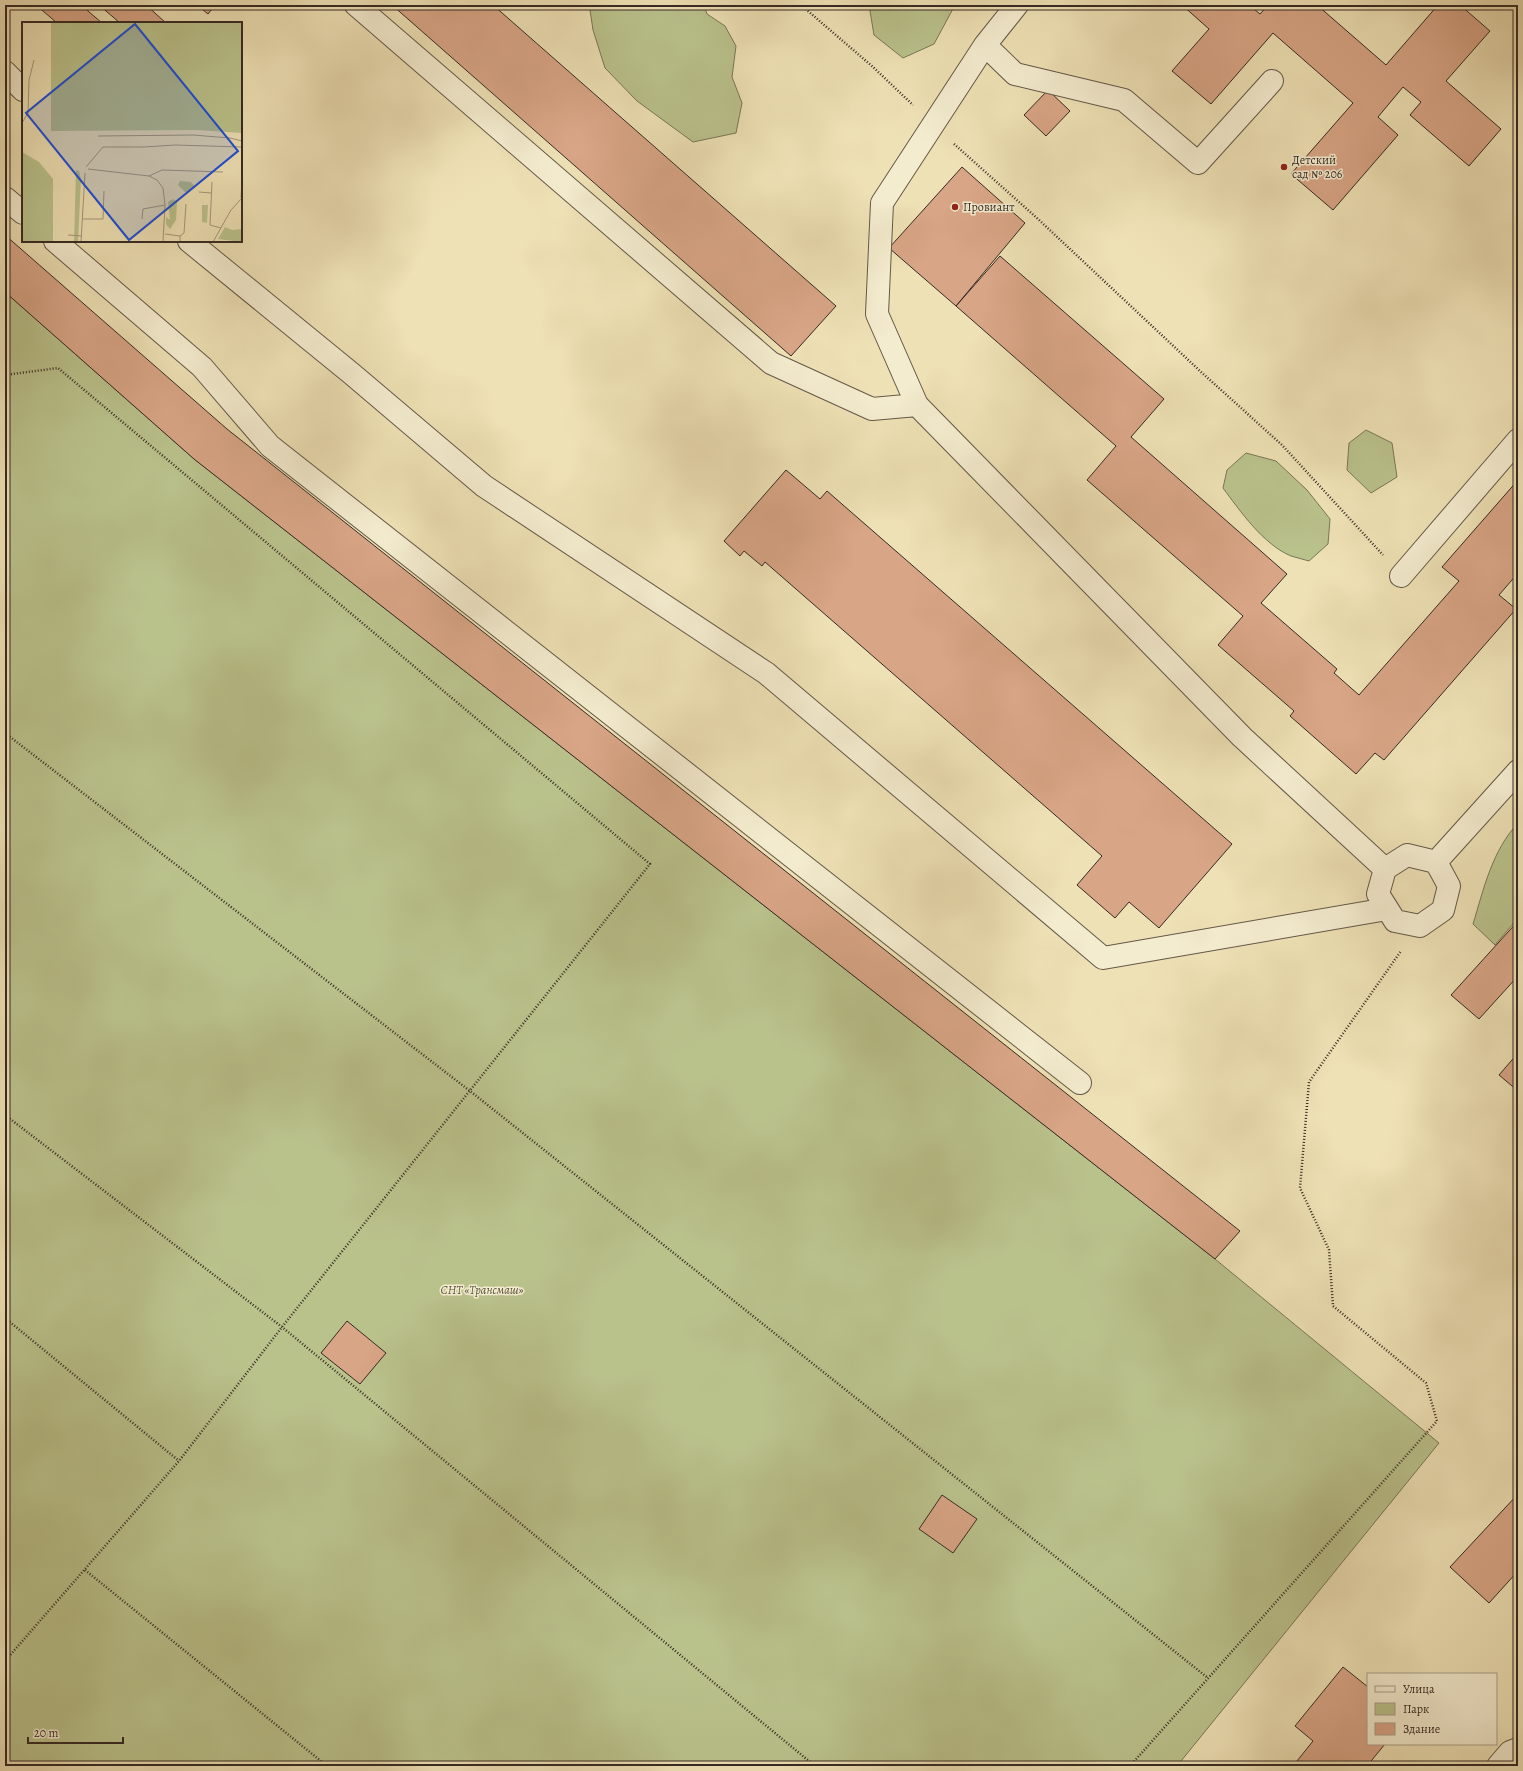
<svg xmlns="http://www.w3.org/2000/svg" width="1523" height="1771" font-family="Alegreya,serif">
  <rect width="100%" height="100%" fill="#eee1b5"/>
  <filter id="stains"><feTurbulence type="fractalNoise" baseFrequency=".005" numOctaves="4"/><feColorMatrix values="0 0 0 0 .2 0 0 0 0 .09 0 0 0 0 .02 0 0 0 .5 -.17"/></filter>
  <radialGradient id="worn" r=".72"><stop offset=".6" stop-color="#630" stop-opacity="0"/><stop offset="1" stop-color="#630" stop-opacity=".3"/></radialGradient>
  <!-- green -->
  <path fill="#bac28c" stroke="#787658" d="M 594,5 L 704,5 L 707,14 L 725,26 L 736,46 L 732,77 L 742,103 L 736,133 L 693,142 L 637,101 L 605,68 L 593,30 L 590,10 Z
    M 869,5 L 955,5 L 934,44 L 903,58 L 874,35 Z
    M 5,292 L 194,459 L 1215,1259 L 1439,1443 L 1177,1766 L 5,1766 Z
    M 1366,430 L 1392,443 L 1397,477 L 1371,493 L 1347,470 L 1349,443 Z
    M 1246,453 L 1276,461 L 1307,490 L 1330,519 L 1328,544 L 1309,561 C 1303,559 1297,558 1291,556 C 1264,545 1240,511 1223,488 L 1227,470 Z
    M 1518,823 L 1518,918 L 1495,945 L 1473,924 C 1484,888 1492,851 1518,823 Z"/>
  <!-- building -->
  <path fill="#d8a586" stroke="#362a24" d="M 36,5 L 81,5 L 102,23 L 57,23 Z
    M 99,5 L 146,5 L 166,23 L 120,23 Z
    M 197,5 L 215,5 L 208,14 Z
    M 392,5 L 493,5 L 836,306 L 791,356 Z
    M 1182,5 L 1249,5 L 1260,14 L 1268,5 L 1317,5 L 1386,65 L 1438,5 L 1460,5 L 1490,31 L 1446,81 L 1501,129 L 1469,166 L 1410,115 L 1421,102 L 1403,87 L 1378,117 L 1398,135 L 1333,210 L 1291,174 L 1353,103 L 1273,33 L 1211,104 L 1172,71 L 1209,29 Z
    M 1048,90 L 1070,111 L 1046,136 L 1024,115 Z
    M 962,167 L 1025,223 L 956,306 L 889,248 Z
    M 5,235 L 227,429 L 1240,1231 L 1215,1259 L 194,459 L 5,292 Z
    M 1000,256 L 1164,399 L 1131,437 L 1287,574 L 1261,603 L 1337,669 L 1334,673 L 1359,695 L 1459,581 L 1442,567 L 1518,480 L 1518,573 L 1499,595 L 1516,609 L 1384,760 L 1375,753 L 1356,774 L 1290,716 L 1294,711 L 1218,645 L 1243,616 L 1087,480 L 1116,446 L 956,306 Z
    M 786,470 L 820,499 L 827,491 L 1232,844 L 1159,928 L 1129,902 L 1115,918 L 1077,885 L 1102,856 L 765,562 L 762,566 L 744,551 L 740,556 L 724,541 Z
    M 1518,921 L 1518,976 L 1479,1019 L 1451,995 Z
    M 1518,1053 L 1518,1091 L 1499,1075 Z
    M 347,1321 L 386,1353 L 360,1384 L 321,1353 Z
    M 1518,1494 L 1518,1571 L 1489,1603 L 1450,1567 Z
    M 942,1495 L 977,1519 L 953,1553 L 919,1529 Z
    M 1343,1667 L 1368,1687 L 1368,1744 L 1385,1744 L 1367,1766 L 1293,1766 L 1313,1741 L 1295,1726 Z"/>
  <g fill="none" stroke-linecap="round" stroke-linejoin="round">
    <!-- minor casing -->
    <g stroke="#645848" stroke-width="24">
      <path id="minor" d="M 356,5 L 771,363 L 872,409 L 917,405
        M 1017,5 L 985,45 L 882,203 L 877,314 L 917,405 L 1242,737 L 1385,869
        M 985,45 L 1015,74 L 1124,100 L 1198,163 L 1272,81
        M 5,72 L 23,90
        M 5,198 L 23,213
        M 55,241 L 202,367 L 270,446 L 1080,1083
        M 189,241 L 352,374 L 484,486 L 766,673 L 1103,958 L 1387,909
        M 1401,576 L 1518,440
        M 1407,855 L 1436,862 L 1449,886 L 1443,910 L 1420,926 L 1395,921 L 1378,894 L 1385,869 Z
        M 1436,862 L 1518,771
        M 1498,1766 L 1510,1752 L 1518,1749"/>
    </g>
    <!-- path -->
    <path stroke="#362a24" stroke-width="2.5" stroke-dasharray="1 2" stroke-linecap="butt" d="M 801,5 L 873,67 L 913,105
      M 954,144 L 1038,219 L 1200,371 L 1282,445 L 1383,555
      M 5,375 L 58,368 L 650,864 L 282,1327 L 179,1461 L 5,1661
      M 5,733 L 470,1091 L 1208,1678
      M 5,1115 L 282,1327 L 815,1766
      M 5,1318 L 179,1461
      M 85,1570 L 327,1766
      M 1130,1766 L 1437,1421 L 1426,1383 L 1333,1306 L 1329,1250 L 1300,1188 L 1309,1082 L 1401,951"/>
    <!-- minor -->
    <use href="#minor" stroke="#f4eccf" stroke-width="22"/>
  </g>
  <!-- markers -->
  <g fill="#8f2418" stroke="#f4eccf" stroke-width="1.5">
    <circle cx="1284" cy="167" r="4"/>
    <circle cx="955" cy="207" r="4"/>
  </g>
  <g text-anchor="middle" stroke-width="3" stroke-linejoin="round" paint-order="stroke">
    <!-- poi labels -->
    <g font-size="12" fill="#362a24" stroke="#f4eccf" text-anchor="start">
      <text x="1292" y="164">Детский<tspan x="1292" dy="14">сад № 206</tspan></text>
      <text x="963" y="211">Провиант</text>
    </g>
    <!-- park labels -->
    <g font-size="12" font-style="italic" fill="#57503e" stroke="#f4eccf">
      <text x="482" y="1294">СНТ «Трансмаш»</text>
    </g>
  </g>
  <!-- overview -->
  <g transform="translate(22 22)">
    <rect width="220" height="220" fill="#eee1b5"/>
    <path d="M 29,0 L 220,0 L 220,111 L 175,108 L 29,109 ZM 0,130 L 17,140 L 31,157 L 31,220 L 0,220 ZM 54,148 L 57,149 L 59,157 L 56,220 L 52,220 ZM 158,159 L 169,160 L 173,165 L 167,170 L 163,170 L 156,163 ZM 151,177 L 155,180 L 154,198 L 148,207 L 144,202 L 144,195 L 148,198 L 146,180 ZM 180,183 L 186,183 L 185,201 L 180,200 ZM 203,205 L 210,208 L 220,207 L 220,220 L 196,217 Z" fill="#bac28c"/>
    <path fill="none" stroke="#a4987b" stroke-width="1" d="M 0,101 L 6,91 L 7,58 L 12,38M 76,114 L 171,113 L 208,116 L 220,119M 64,145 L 81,125 L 122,125 L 153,123 L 220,125M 66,147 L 127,154 L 135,158 L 141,166 L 143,183 L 141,220M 127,154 L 140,148 L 201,150M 190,160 L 188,203 L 199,206M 177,170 L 189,171M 219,176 L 220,158M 61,197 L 81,197 L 82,169M 120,197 L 121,187 L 143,183M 143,212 L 158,214 L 158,220M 46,213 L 60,214M 158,214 L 162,211 L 164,182M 59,220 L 63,151M 191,220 L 209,188 L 220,176"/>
    <path fill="#1d4ed8" fill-opacity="0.15" stroke="#1d4ed8" stroke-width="2" d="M 113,2 L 216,129 L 107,218 L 4,91 Z"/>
    <rect width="220" height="220" fill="none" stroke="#362a24" stroke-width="2"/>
  </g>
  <!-- margin -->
  <rect width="1523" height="1771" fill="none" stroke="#eee1b5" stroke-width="20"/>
  <rect x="6" y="6" width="1511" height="1759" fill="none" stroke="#362a24" stroke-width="2"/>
  <rect x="10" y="10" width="1503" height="1751" fill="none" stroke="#362a24"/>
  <!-- legend -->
  <rect x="1367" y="1673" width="130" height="72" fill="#f4eccf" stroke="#a89e8b"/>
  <rect x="1375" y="1686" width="20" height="6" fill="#f4eccf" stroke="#a89e8b"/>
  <text x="1403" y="1693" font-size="12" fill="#362a24">Улица</text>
  <rect x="1375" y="1703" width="20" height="12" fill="#bac28c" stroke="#a89e8b"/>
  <text x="1403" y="1713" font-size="12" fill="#362a24">Парк</text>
  <rect x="1375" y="1723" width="20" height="12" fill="#d8a586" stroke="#a89e8b"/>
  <text x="1403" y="1733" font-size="12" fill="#362a24">Здание</text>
  <!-- scale -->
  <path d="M28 1737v6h95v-6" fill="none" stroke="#362a24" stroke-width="2"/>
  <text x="34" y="1737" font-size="12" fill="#362a24" stroke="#f4eccf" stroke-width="3" paint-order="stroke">20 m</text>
  <rect width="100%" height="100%" filter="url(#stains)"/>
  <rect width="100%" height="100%" fill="url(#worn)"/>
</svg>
